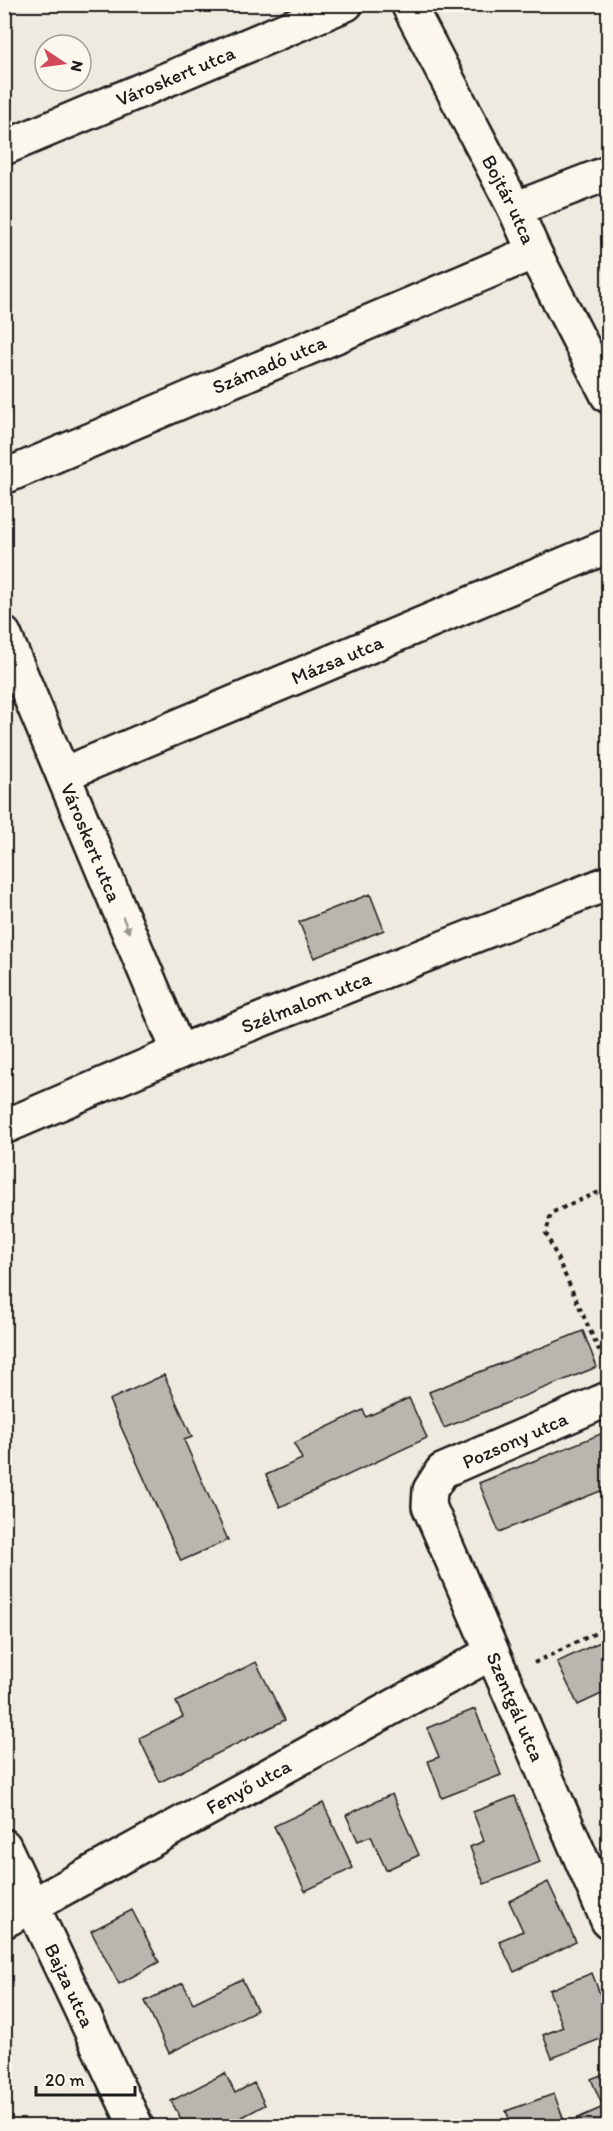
<svg xmlns="http://www.w3.org/2000/svg" width="613" height="2131" font-family="Itim,sans-serif">
	<style>
		.building { fill: #b9b6af; stroke: #1c1c1c; stroke-width: 1.5 }
		.lines { fill: none; stroke-linecap: round; stroke-linejoin: round }
		.minor-casing { stroke: #1c1c1c; stroke-width: 38 }
		.path { stroke: #1c1c1c; stroke-width: 4; stroke-dasharray: 4.5 4.5; stroke-linecap: butt }
		.minor { stroke: #fbf7ec; stroke-width: 33 }
		.oneway { fill: #97948e }
		.labels { text-anchor: middle; dominant-baseline: central; stroke-width: 4.5; stroke-linejoin: round; paint-order: stroke }
		.street-label { font-size: 20px; fill: #1c1c1c; stroke: #fbf7ec }
	</style>
	<rect width="100%" height="100%" fill="#eeeadf"/>
	<filter id="ink" filterUnits="userSpaceOnUse"><feTurbulence type="fractalNoise" baseFrequency=".0167" numOctaves="2"/><feDisplacementMap in="SourceGraphic" scale="12" xChannelSelector="R" yChannelSelector="G"/><feConvolveMatrix kernelMatrix="1 2 1 2 8 2 1 2 1" color-interpolation-filters="sRGB"/></filter>
	<g filter="url(#ink)">
		<!-- building -->
		<path class="building" d="M370,894L384,930L314,958L299,922Z
			M583,1331L597,1367L444,1428L429,1392Z
			M164,1375L192,1437L184,1440L228,1540L181,1561L109,1400Z
			M409,1398L427,1438L280,1507L266,1475L302,1459L294,1443L363,1410L366,1417Z
			M608,1431V1488L499,1532L479,1483Z
			M600,1642L608,1660V1691L578,1705L557,1662Z
			M256,1662L285,1720L160,1782L139,1738L183,1717L176,1702Z
			M475,1709L501,1775L442,1798L428,1761L439,1757L427,1728Z
			M392,1794L419,1855L386,1870L371,1836L358,1841L346,1815Z
			M515,1796L540,1862L484,1884L470,1847L484,1841L473,1812Z
			M323,1803L353,1868L305,1891L274,1826Z
			M548,1882L576,1942L514,1972L499,1941L523,1931L509,1901Z
			M132,1910L159,1962L119,1984L91,1931Z
			M592,1973L608,2016V2036L552,2058L543,2035L563,2027L549,1990Z
			M242,1979L257,2010L169,2053L145,2001L183,1983L193,2003Z
			M608,2072V2126H579L576,2119L603,2107L591,2079Z
			M225,2073L235,2093L254,2083L265,2105L225,2126H185L171,2101Z
			M554,2094L566,2126H512L506,2111Z"/>
		<g class="lines">
			<!-- minor casing -->
			<g class="minor-casing">
				<g id="minor">
					<path id="s1" d="M408,4L515,209L534,252L608,396"/>
					<path id="s2" d="M4,148L346,4"/>
					<path d="M515,209L608,173"/>
					<path id="s3" d="M4,477L534,252"/>
					<path id="s4" d="M4,634L179,1052"/>
					<path id="s5" d="M64,774L608,546"/>
					<path id="s6" d="M4,1127L179,1052L608,883"/>
					<path id="s7" d="M608,1399L442,1471L430,1490L429,1506L608,1921"/>
					<path id="s8" d="M4,1846L136,2126"/>
					<path id="s9" d="M4,1921L491,1653"/>
				</g>
			</g>
			<!-- path -->
			<path class="path" d="M607,1368L546,1233L551,1213L608,1188
				M534,1663L608,1627"/>
			<!-- minor -->
			<use href="#minor" class="minor"/>
		</g>
		<!-- one-way arrows -->
		<defs><path id="oneway-solid" d="M-6-.8H1V-3.2L6.5 0L1 3.2V.8H-6Z" transform="scale(1.5)"/></defs>
		<use class="oneway" href="#oneway-solid" transform="translate(126 925) rotate(68)"/>
	</g>
	<g class="labels">
		<!-- street labels -->
		<g class="street-label">
			<text stroke="none"><textPath href="#s2" startOffset="186">Városkert utca</textPath></text>
			<text stroke="none"><textPath href="#s1" startOffset="220">Bojtár utca</textPath></text>
			<text stroke="none"><textPath href="#s3" startOffset="288">Számadó utca</textPath></text>
			<text stroke="none"><textPath href="#s5" startOffset="296">Mázsa utca</textPath></text>
			<text stroke="none"><textPath href="#s4" startOffset="226">Városkert utca</textPath></text>
			<text stroke="none"><textPath href="#s6" startOffset="327">Szélmalom utca</textPath></text>
			<text transform="translate(515 1440) rotate(-24)">Pozsony utca</text>
			<text stroke="none"><textPath href="#s7" startOffset="438">Szentgál utca</textPath></text>
			<text stroke="none"><textPath href="#s9" startOffset="279">Fenyő utca</textPath></text>
			<text stroke="none"><textPath href="#s8" startOffset="154">Bajza utca</textPath></text>
		</g>
	</g>
	<!-- margin -->
	<rect width="613" height="2131" fill="none" stroke="#fbf7ec" stroke-width="24"/>
	<rect x="12" y="12" width="589" height="2107" fill="none" stroke="#1c1c1c" stroke-width="2" filter="url(#ink)"/>
	<!-- north arrow -->
	<g transform="translate(63 63) rotate(103)"><circle r="28" fill="#fbf7ec" stroke="#a29f99" stroke-width="1.5"/>
	<path d="M0-4.5L10 22L0 15L-10 22Z" fill="#d1495b"/>
	<text y="-9" font-size="16" font-weight="bold" text-anchor="middle" fill="#1c1c1c">N</text>
	</g>
	<!-- scale -->
	<path d="M36 2086v9h99v-9" fill="none" stroke="#1c1c1c" stroke-width="3"/>
	<text x="45" y="2086" font-size="18" fill="#1c1c1c" stroke="#fbf7ec" stroke-width="4.5" paint-order="stroke">20 m</text>
</svg>
